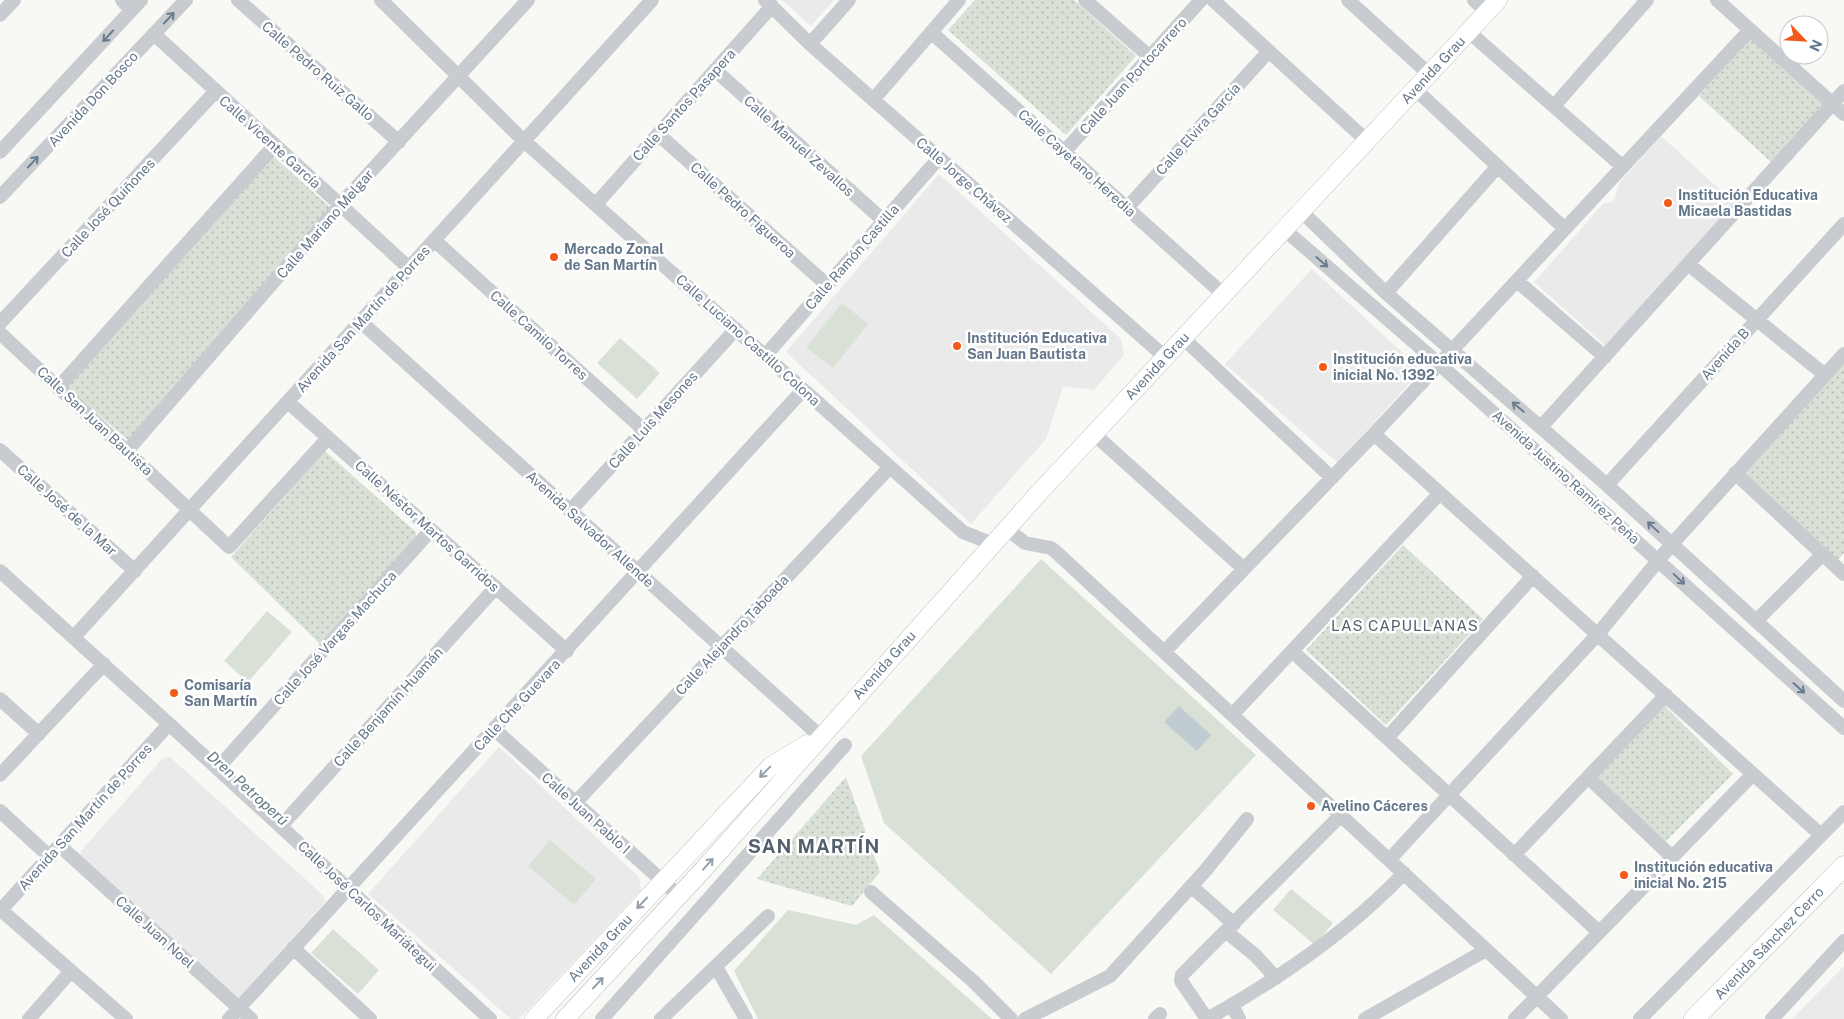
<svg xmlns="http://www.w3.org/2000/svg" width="1844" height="1019" font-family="'Public Sans',sans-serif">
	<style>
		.built { fill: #e9eae9 }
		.green { fill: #d9e1d6 }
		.park { fill: url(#park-dots) }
		.water { fill: #c1ccd2 }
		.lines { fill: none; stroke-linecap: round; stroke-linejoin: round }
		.major-casing { stroke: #bbbfc3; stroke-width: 19 }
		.highway-casing { stroke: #babec1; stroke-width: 21 }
		.minor { stroke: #c8ccd0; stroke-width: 14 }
		.major { stroke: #fff; stroke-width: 18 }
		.highway { stroke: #fff; stroke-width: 20 }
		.oneway { stroke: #697b8e }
		.oneway2 { stroke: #92a0ad }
		.poi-dot { fill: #f4591a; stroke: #fff; stroke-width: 2 }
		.labels { text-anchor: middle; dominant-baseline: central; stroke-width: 5; stroke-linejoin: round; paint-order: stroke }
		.street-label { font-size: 14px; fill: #64778a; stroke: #fff }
		.poi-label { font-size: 14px; font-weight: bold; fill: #64778a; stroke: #fff; text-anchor: start }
		.neighbourhood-label { font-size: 15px; letter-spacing: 1px; fill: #53616e; stroke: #fff }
		.water-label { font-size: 15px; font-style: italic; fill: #607985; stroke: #fff }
		.district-label { font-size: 19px; font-weight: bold; letter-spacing: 1px; fill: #53616e; stroke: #fff }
	</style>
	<defs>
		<pattern id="park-dots" width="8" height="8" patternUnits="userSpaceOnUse" patternTransform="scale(1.25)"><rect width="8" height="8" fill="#d9e1d6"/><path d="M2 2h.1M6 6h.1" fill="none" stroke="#b4bbb3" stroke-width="1.8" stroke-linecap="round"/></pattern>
	</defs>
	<rect width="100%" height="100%" fill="#f8f9f5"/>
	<!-- built -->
	<path class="built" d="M782,0H834L811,26Z
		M1661,136L1736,204L1608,348L1534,282L1603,204L1613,202L1620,182Z
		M939,174L1121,339L1124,355L1094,390L1063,386L1046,439L971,524L786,352Z
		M1312,269L1421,370L1338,463L1225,364Z
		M499,747L639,877L641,890L519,1019H511L368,894Z
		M170,757L324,896L325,902L239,998L235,999L80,857L81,851L163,758Z
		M1844,966V1019H1792L1796,1015Z"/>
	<!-- green -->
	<path class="green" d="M842,303L868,324L833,368L806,347Z
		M620,338L660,373L637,399L597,363Z
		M1041,559L1256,755L1051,974L884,823L861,756Z
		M267,611L292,632L248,682L224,661Z
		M550,840L596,879L574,905L528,866Z
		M1291,889L1333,923L1315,945L1273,910Z
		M788,910L856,925L874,915L992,1019H758L734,971Z
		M333,929L379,970L358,994L311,953Z"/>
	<!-- park -->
	<path class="park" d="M975,0H1074L1136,56L1066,135L948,30Z
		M1752,37L1824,104L1771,162L1699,96Z
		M271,154L331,208L128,440L65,386Z
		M1844,364V553L1837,561L1743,474Z
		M325,451L416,532V539L321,645L231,557Z
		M1403,545L1483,619L1386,725L1306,650Z
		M1663,704L1733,774L1664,843L1592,778Z
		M846,777L880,872L852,906L757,879Z"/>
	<!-- water -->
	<path class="water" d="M1179,706L1211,735L1197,751L1164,722Z"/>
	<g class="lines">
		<!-- major casing -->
		<g class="major-casing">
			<path id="major" d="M534,1019L771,766L807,744
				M565,1019L701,872L1037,495L1498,0"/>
		</g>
		<!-- highway casing -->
		<g class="highway-casing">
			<path id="highway" d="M1694,1019L1844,866"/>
		</g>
		<!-- minor -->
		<path class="minor" d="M122,0L131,10
			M238,0L399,142
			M381,0L524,141L963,532L993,544
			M765,0L810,44L1165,357
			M1085,0L1150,57
			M1213,0L1367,141
			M1348,0L1429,74
			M1474,0L1487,12
			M1717,0L1844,114
			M0,15L14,0
			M931,32L1224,295
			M1469,32L1623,167
			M154,34L409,268
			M810,44L849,0
			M715,70L884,221
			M1415,89L1565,229
			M873,100L959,0
			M1554,106L1647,0
			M658,134L827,285
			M0,152L141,0
			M1064,152L1201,0
			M0,197L186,0
			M596,204L772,6
			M1127,208L1269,51
			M1302,212L1386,293L1607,485L1844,701
			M1285,230L1438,363L1844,728
			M434,240L644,430
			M1688,264L1825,375
			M1517,281L1605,357
			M1386,293L1498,166
			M360,321L820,736
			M0,323L215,92
			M0,333L229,547L328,438
			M1183,338L1332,478
			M765,356L939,158
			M58,388L274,146
			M288,402L567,651
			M1541,427L1844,91
			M1094,434L1244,569
			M1374,434L1821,835
			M0,450L135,571
			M127,451L340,205L528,0
			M1735,473L1844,574
			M1607,485L1844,224
			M570,511L736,329
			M1007,529L1025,543L1051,548L1056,552L1561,1019
			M0,571L169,724L490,1019
			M1756,621L1823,554
			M74,637L652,0
			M1165,651L1374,434L1750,30
			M1292,651L1599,932
			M0,699L39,734
			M1233,714L1440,493
			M494,729L679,896
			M1387,738L1533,576
			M218,768L431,530
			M0,775L104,664
			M1588,777L1672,857
			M575,803L890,467
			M0,811L50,857
			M281,826L496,587
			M60,846L251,1019
			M1514,855L1666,695
			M1389,860L1598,634L1671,545L1844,354
			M1191,886L1234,924
			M871,892L974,982L1011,1019
			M1,910L126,1019
			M0,911L169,724
			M1227,932L1256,956L1276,978
			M293,948L370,1019
			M716,967L746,1019
			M1232,1005L1239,1019
			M29,1019L71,971
			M229,1019L803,390
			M602,1019L845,745
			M661,1019L768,916
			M1025,1019L1110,976L1205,871L1247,819
			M1155,1019L1160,1014
			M1207,1019L1181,981L1182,975L1341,815
			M1207,1019C1279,979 1347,933 1404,873
			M1365,1019L1486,950
			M1515,1019L1753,774
			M1640,1019L1844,812
			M1772,1019L1844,941"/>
		<!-- major -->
		<use href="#major" class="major"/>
		<!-- highway -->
		<use href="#highway" class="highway"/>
	</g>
	<!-- one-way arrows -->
	<defs><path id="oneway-shaft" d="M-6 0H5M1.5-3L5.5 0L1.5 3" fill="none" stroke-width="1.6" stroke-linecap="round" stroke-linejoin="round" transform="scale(1.25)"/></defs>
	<g class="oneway">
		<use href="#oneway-shaft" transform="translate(169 18) rotate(-47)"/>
		<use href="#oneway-shaft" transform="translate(108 36) rotate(133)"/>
		<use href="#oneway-shaft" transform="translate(33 162) rotate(-47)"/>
		<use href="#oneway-shaft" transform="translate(1322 262) rotate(41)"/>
		<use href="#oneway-shaft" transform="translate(1518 407) rotate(-140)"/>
		<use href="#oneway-shaft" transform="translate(1653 527) rotate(-137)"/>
		<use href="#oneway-shaft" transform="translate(1679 579) rotate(43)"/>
		<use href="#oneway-shaft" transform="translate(1799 688) rotate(42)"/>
	</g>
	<g class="oneway2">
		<use href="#oneway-shaft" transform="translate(765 772) rotate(134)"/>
		<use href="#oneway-shaft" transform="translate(708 864) rotate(-48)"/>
		<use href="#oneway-shaft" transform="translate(642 903) rotate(133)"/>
		<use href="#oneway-shaft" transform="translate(598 983) rotate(-47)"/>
	</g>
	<!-- markers -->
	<g class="poi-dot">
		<circle cx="1668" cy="203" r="5"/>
		<circle cx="554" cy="257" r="5"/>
		<circle cx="957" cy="346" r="5"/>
		<circle cx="1323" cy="367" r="5"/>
		<circle cx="174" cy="693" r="5"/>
		<circle cx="1311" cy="806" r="5"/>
		<circle cx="1624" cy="875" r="5"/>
	</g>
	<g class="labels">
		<!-- street labels -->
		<g class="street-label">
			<text transform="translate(1433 70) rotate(-47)">Avenida Grau</text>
			<text transform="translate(318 71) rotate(41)">Calle Pedro Ruiz Gallo</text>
			<text transform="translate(1133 76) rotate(-48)">Calle Juan Portocarrero</text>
			<text transform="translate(93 99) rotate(-47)">Avenida Don Bosco</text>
			<text transform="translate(684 105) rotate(-48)">Calle Santos Pasapera</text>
			<text transform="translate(1198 129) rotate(-48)">Calle Elvira García</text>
			<text transform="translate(270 142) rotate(42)">Calle Vicente García</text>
			<text transform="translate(799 146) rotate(42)">Calle Manuel Zevallos</text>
			<text transform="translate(1077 163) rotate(42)">Calle Cayetano Heredia</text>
			<text transform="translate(964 180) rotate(41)">Calle Jorge Chávez</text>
			<text transform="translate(108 208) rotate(-47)">Calle José Quiñones</text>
			<text transform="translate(743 210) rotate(42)">Calle Pedro Figueroa</text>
			<text transform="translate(325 224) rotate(-49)">Calle Mariano Melgar</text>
			<text transform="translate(852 257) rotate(-49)">Calle Ramón Castilla</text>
			<text transform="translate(363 319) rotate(-48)">Avenida San Martín de Porres</text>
			<text transform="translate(539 335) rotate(42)">Calle Camilo Torres</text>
			<text transform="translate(748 340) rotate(42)">Calle Luciano Castillo Colona</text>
			<text transform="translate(1725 354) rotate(-48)">Avenida B</text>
			<text transform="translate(1157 366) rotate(-47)">Avenida Grau</text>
			<text transform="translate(653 420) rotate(-48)">Calle Luis Mesones</text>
			<text transform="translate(95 421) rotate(43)">Calle San Juan Bautista</text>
			<text transform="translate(1566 477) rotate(42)">Avenida Justino Ramírez Peña</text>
			<text transform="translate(67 510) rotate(42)">Calle José de la Mar</text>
			<text transform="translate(427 526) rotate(42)">Calle Néstor Martos Garridos</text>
			<text transform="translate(590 529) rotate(42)">Avenida Salvador Allende</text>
			<text transform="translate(732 635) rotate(-47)">Calle Alejandro Taboada</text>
			<text transform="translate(335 638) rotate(-48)">Calle José Vargas Machuca</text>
			<text transform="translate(884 665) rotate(-48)">Avenida Grau</text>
			<text transform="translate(517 705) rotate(-47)">Calle Che Guevara</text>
			<text transform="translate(388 707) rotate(-48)">Calle Benjamín Huamán</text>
			<text transform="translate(586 813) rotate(42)">Calle Juan Pablo I</text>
			<text transform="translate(85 817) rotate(-48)">Avenida San Martín de Porres</text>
			<text transform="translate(367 906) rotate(43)">Calle José Carlos Mariátegui</text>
			<text transform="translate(155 932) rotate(42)">Calle Juan Noel</text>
			<text transform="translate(1769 943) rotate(-46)">Avenida Sánchez Cerro</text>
			<text transform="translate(600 948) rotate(-47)">Avenida Grau</text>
		</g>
		<!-- poi labels -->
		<g class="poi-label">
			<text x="1678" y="195">Institución Educativa<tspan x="1678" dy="16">Micaela Bastidas</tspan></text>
			<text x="564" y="249">Mercado Zonal<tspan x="564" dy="16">de San Martín</tspan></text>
			<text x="967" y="338">Institución Educativa<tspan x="967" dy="16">San Juan Bautista</tspan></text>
			<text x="1333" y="359">Institución educativa<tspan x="1333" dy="16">inicial No. 1392</tspan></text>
			<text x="184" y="685">Comisaría<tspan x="184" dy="16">San Martín</tspan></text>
			<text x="1321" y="806">Avelino Cáceres</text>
			<text x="1634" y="867">Institución educativa<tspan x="1634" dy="16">inicial No. 215</tspan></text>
		</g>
		<!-- neighbourhood labels -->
		<g class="neighbourhood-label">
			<text x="1405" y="625">LAS CAPULLANAS</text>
		</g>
		<!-- water labels -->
		<g class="water-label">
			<text transform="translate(248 788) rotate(42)">Dren Petroperú</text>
		</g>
		<!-- district labels -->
		<g class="district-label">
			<text x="814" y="846">SAN MARTÍN</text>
		</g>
	</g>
	<!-- north arrow -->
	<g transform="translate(1804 40) rotate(115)"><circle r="24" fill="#ffffff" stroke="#c1c9d0"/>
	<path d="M0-4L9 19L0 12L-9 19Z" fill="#f4591a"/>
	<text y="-8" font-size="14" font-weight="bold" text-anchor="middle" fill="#64778a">N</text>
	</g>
</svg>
